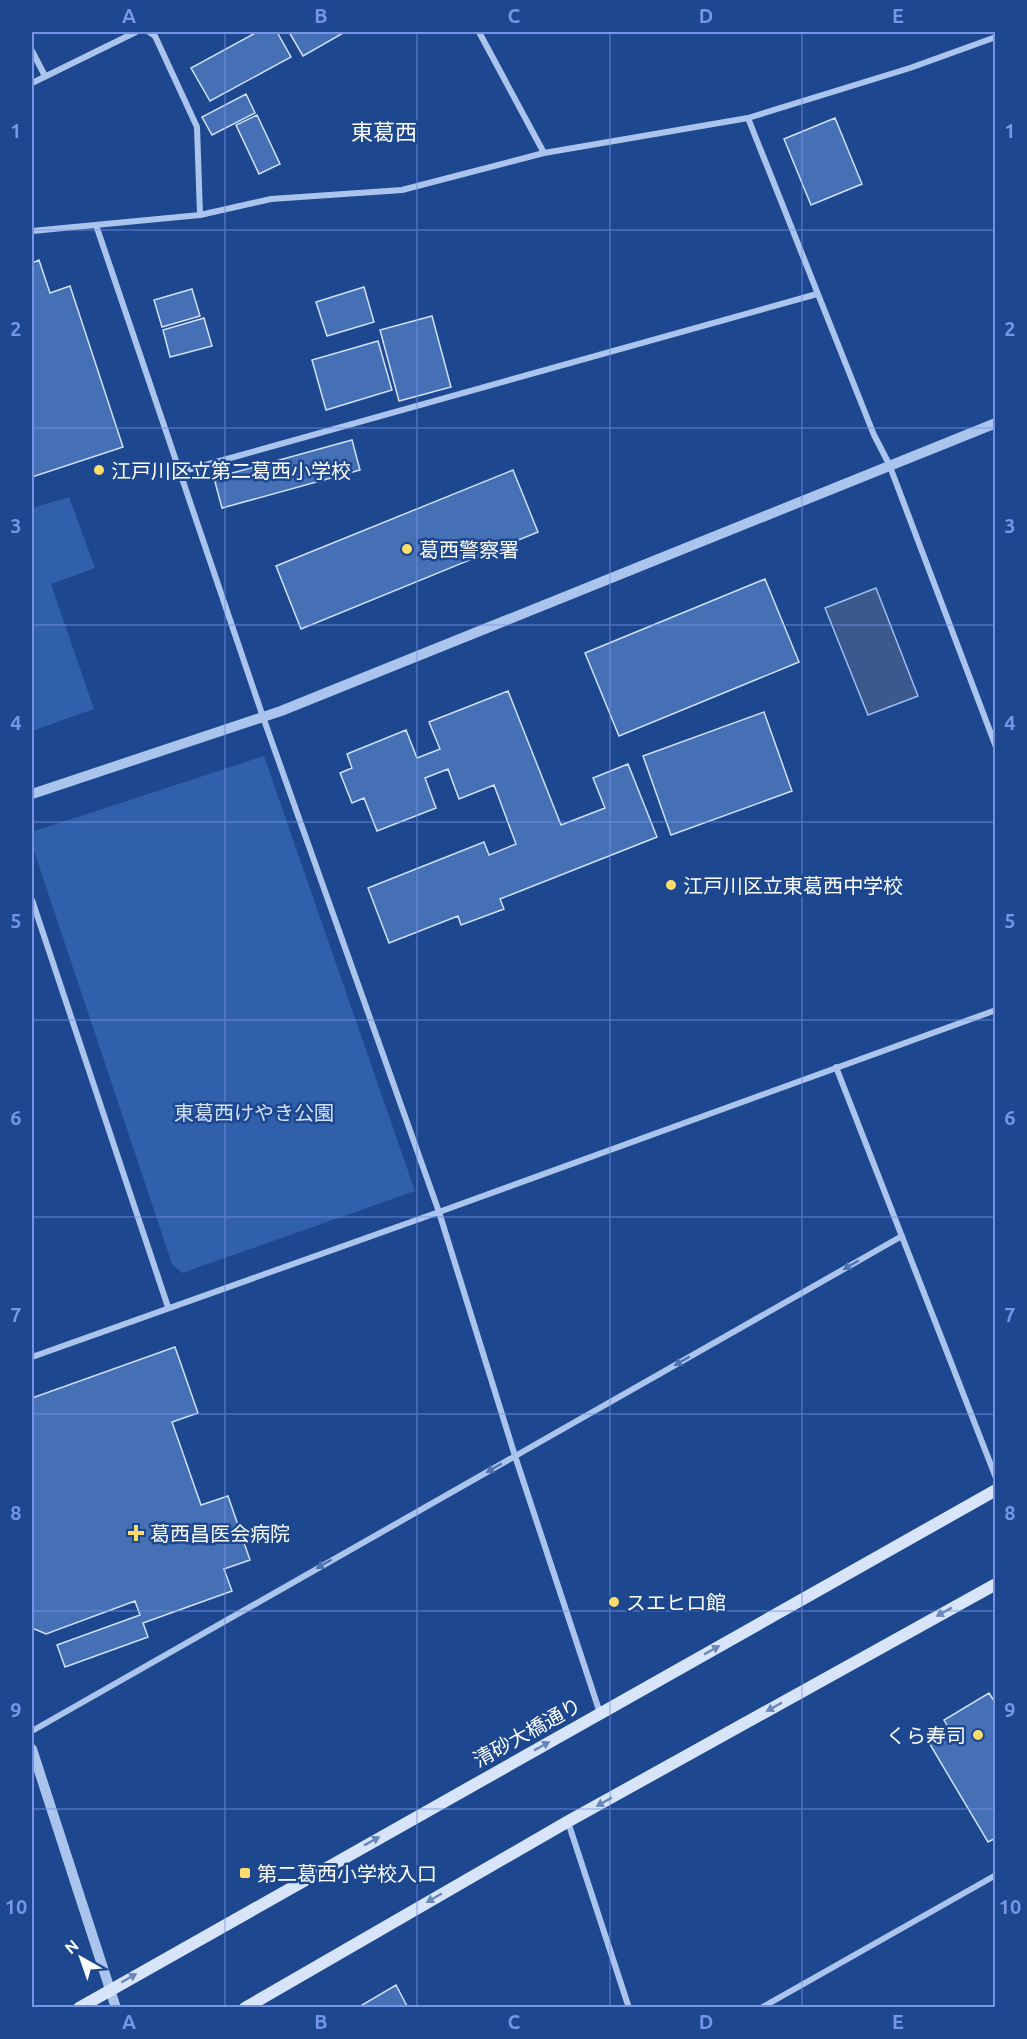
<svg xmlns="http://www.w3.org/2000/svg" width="1027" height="2039" font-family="Ubuntu,'Noto Sans JP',sans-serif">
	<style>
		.green { fill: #305fac }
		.water { fill: #3b598d; stroke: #9fbeef; stroke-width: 1.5 }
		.building { fill: #4570b6; stroke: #d1e0f9; stroke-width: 1.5 }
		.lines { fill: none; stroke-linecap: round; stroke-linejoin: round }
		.minor { stroke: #abc4ed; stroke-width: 6 }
		.tertiary { stroke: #abc4ed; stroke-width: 10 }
		.secondary { stroke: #d8e4fa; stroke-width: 12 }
		.oneway { fill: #4f73af }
		.oneway2 { fill: #6886b9 }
		.grid { fill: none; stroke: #7795e8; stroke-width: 1.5; stroke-opacity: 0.55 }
		.poi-dot { fill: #fcdc6a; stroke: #1d478e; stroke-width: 2 }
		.labels { text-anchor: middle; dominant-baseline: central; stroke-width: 5; stroke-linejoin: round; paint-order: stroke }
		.poi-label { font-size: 20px; fill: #fff; stroke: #1d478e; text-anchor: start }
		.park-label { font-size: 20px; fill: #d1e0f9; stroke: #1d478e }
		.street-label { font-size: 20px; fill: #fff; stroke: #1d478e }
		.quarter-label { font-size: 22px; fill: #fff; stroke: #1d478e }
		.neatline { fill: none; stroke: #7795e8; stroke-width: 2 }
		.grid-label { font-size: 20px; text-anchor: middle; font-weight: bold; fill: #7795e8 }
	</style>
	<rect width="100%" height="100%" fill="#1d478e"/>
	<!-- green -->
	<path class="green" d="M69,497L95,568L51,584L94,709L32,731V508Z
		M264,756L415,1191L182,1273L172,1264L32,845V832Z"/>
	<!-- water -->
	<path class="water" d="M876,588L918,696L868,715L825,608Z"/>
	<!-- building -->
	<path class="building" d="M257,32H277L291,57L210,101L191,68Z
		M289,32H345L303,56Z
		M246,94L255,113L212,135L202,117Z
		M257,115L280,164L259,174L236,125Z
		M835,118L862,184L811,205L784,139Z
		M39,260L50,293L70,286L123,447L32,477V263Z
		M364,287L374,322L327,336L316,302Z
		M192,289L200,316L162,327L154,300Z
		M432,316L451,387L399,401L380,330Z
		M204,318L212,346L170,357L163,330Z
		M378,341L392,390L326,410L312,360Z
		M352,440L360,470L222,508L214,478Z
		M513,470L538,532L301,629L276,566Z
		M765,579L799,662L619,736L585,653Z
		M508,691L561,825L605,808L593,778L628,764L657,837L500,899L504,909L461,925L458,916L389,943L368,888L484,842L489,855L516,844L494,785L459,799L448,769L425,778L436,808L377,831L364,798L352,803L340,773L352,768L347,754L406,730L417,758L440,749L429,722Z
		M764,712L792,791L671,835L643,756Z
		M175,1347L198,1413L172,1422L201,1505L228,1496L250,1560L224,1569L232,1591L143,1623L148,1637L65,1667L57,1645L140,1615L135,1601L46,1634L32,1628V1398Z
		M989,1693L996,1704V1838L988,1842L928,1741L949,1729L944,1720Z
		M396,1985L408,2008H357Z"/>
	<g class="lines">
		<!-- minor -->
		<path class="minor" d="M149,32L155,36L197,127L200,215
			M479,32L544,153
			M32,51L45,76
			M32,83L136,32
			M748,118L874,435L889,464L996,747
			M96,225L263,717L439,1212L515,1456L600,1713
			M32,231L200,215L271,199L402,190L544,153L748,118L910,68L996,37
			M180,472L817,294
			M32,900L168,1307
			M836,1067L996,1478
			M32,1357L439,1212L996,1010
			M32,1731L902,1236
			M568,1822L629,2008
			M761,2008L996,1875"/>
		<!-- tertiary -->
		<path class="tertiary" d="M32,794L281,711L996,423
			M32,1749L116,2008"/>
		<!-- secondary -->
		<path class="secondary" d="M79,2008L996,1490
			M245,2008L567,1822L996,1584"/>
	</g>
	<!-- one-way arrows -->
	<defs><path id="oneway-solid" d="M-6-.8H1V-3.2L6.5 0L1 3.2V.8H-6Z" transform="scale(1.5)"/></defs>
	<g class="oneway">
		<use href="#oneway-solid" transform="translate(851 1265) rotate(150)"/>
		<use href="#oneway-solid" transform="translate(682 1361) rotate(150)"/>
		<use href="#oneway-solid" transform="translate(494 1468) rotate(150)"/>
		<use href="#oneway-solid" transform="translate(324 1564) rotate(150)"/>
	</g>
	<g class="oneway2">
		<use href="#oneway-solid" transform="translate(944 1612) rotate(151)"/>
		<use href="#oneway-solid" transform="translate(712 1650) rotate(-29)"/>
		<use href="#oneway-solid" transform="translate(774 1707) rotate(151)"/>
		<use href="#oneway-solid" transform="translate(542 1746) rotate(-29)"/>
		<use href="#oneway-solid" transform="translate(604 1802) rotate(151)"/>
		<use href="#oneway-solid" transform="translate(372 1841) rotate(-29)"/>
		<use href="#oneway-solid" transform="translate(434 1898) rotate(150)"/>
		<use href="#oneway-solid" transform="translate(129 1978) rotate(-30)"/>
	</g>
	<!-- grid -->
	<path class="grid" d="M225,32V2008M417,32V2008M610,32V2008M802,32V2008M32,230H996M32,428H996M32,625H996M32,822H996M32,1020H996M32,1217H996M32,1414H996M32,1611H996M32,1809H996"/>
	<!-- markers -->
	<g class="poi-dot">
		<circle cx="99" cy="470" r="6"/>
		<circle cx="407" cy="549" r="6"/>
		<circle cx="671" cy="885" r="6"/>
		<path d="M133 1524h6v6h6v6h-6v6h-6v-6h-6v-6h6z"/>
		<circle cx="614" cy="1602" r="6"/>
		<circle cx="978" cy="1735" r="6"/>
		<rect x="239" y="1867" width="12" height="12" rx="3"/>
	</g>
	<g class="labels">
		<!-- poi labels -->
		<g class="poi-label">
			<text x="111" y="470">江戸川区立第二葛西小学校</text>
			<text x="419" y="549">葛西警察署</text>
			<text x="683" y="885">江戸川区立東葛西中学校</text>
			<text x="150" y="1533">葛西昌医会病院</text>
			<text x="626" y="1602">スエヒロ館</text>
			<text x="966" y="1735" text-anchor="end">くら寿司</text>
			<text x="257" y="1873">第二葛西小学校入口</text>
		</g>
		<!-- park labels -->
		<g class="park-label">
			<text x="254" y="1112">東葛西けやき公園</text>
		</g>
		<!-- street labels -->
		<g class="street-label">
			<text transform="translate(527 1732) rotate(-29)">清砂大橋通り</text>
		</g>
		<!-- quarter labels -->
		<g class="quarter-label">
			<text x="384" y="131">東葛西</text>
		</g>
	</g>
	<!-- border -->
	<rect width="1027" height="2039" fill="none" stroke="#1d478e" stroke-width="66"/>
	<!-- north arrow -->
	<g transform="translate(81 1958) rotate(320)" stroke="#1d478e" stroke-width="4.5" paint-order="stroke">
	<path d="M0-4.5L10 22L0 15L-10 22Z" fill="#ffffff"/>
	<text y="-9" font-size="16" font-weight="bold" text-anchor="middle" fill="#ffffff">N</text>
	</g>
	<rect x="33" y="33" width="961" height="1973" class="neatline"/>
	<g class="grid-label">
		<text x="129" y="23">A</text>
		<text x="321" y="23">B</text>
		<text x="514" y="23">C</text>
		<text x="706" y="23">D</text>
		<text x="898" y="23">E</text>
		<text x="16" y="138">1</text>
		<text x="1010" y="138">1</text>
		<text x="16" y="336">2</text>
		<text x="1010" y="336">2</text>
		<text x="16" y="533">3</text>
		<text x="1010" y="533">3</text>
		<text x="16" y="730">4</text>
		<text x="1010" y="730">4</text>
		<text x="16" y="928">5</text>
		<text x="1010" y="928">5</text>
		<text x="16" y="1125">6</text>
		<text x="1010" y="1125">6</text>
		<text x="16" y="1322">7</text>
		<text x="1010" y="1322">7</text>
		<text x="16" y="1520">8</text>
		<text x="1010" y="1520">8</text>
		<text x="16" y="1717">9</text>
		<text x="1010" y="1717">9</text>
		<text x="16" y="1914">10</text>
		<text x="1010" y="1914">10</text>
		<text x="129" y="2029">A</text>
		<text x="321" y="2029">B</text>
		<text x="514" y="2029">C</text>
		<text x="706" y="2029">D</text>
		<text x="898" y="2029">E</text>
	</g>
</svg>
